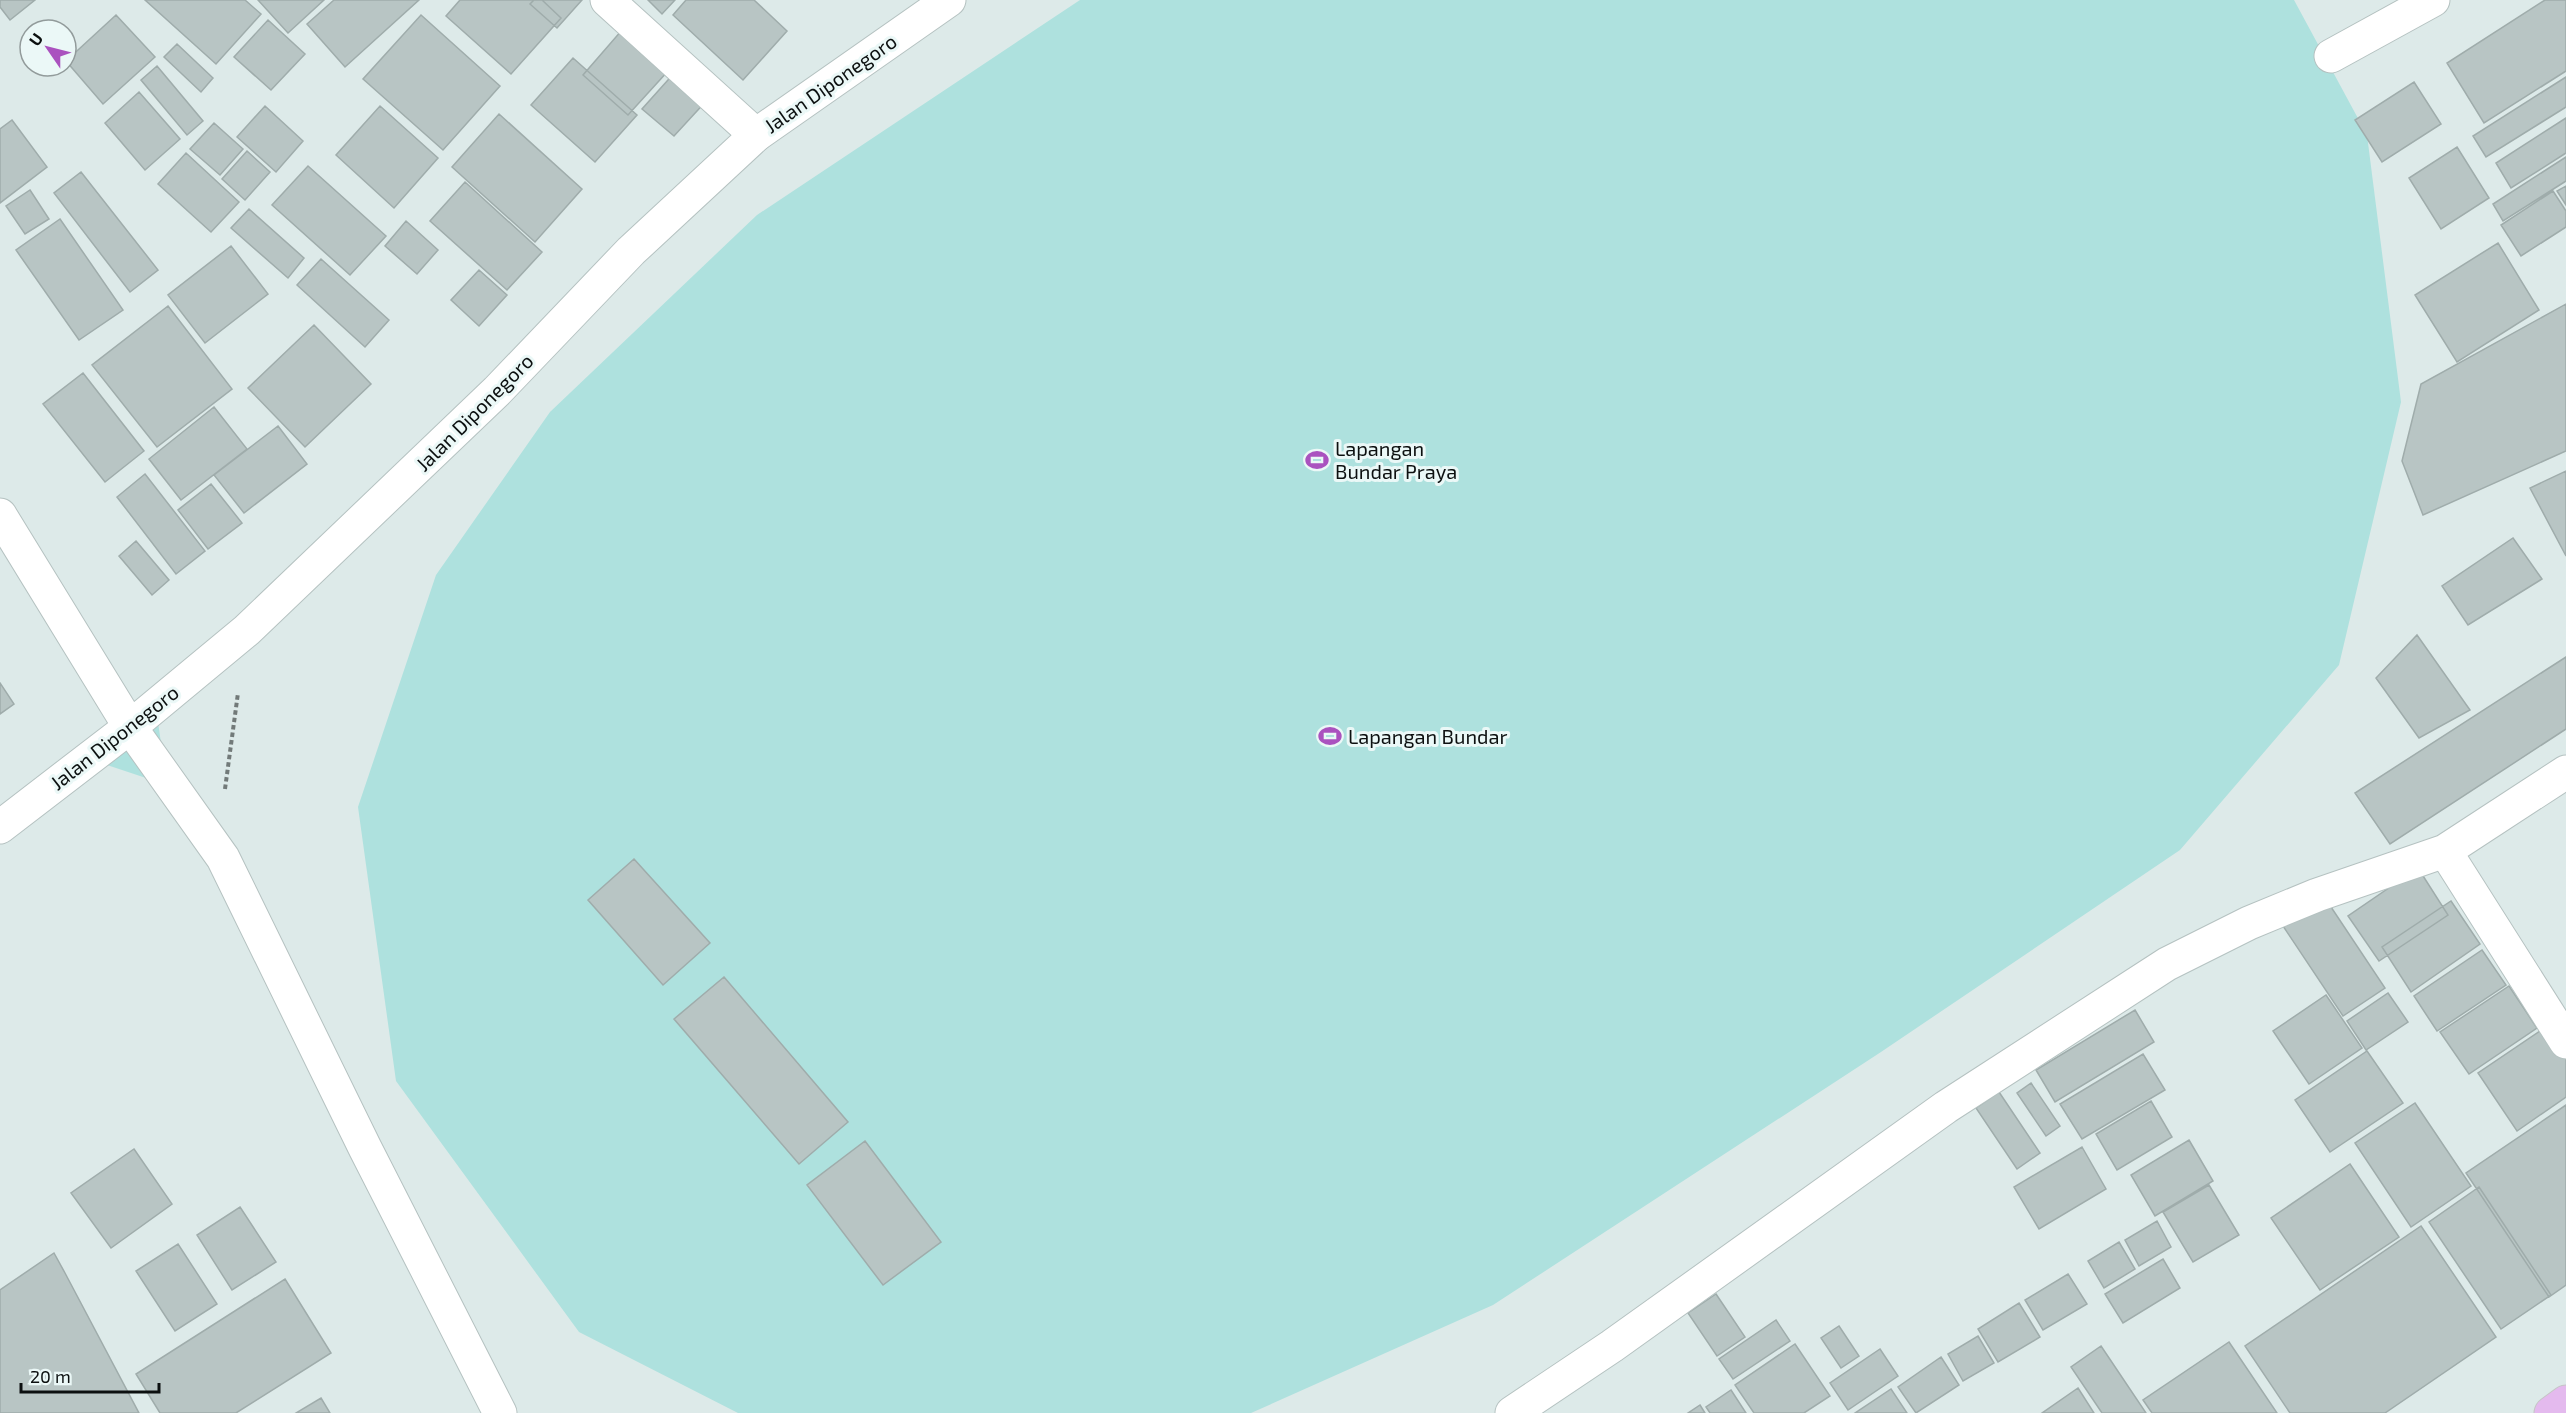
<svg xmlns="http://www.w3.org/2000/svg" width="2566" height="1413" font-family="'Exo 2',sans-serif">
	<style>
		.green { fill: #aee1de }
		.building { fill: #b8c5c4; stroke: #9facab; stroke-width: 1.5 }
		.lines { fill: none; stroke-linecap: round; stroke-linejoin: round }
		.minor-casing { stroke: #b5c2c1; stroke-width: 35 }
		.secondary-casing { stroke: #b5c2c1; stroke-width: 35 }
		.trunk-casing { stroke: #c5c6c6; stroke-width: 35 }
		.path { stroke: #727a79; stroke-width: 4; stroke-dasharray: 4.5 3; stroke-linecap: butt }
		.minor { stroke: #fff; stroke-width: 33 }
		.secondary { stroke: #fff; stroke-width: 33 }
		.trunk { stroke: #e4baee; stroke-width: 33 }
		.labels { text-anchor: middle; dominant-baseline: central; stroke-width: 6; stroke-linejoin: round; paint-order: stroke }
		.street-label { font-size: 20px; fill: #0c1010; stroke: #ebf8f7 }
		.poi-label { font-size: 20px; fill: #0c1010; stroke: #ebf8f7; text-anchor: start }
	</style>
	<rect width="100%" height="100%" fill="#ddeae9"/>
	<!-- green -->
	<path class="green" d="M1080,0H2294L2367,135L2401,402L2339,665L2180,850L1881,1052L1493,1305L1251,1413H738L579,1332L396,1081L358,807L436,575L550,412L757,215Z
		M156,708L167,785L92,760Z"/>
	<!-- building -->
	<path class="building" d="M0,0H35L10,20L0,7Z
		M145,0H245L261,14L216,64Z
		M258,0H324L288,33Z
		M334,0H419L345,67L307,24Z
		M460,0H542L561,18L511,74L446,16Z
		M534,0H582L557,28L530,4Z
		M648,0H675L662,14Z
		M686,0H754L787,31L743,80L673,15Z
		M2545,0H2566V71L2484,123L2447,63Z
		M116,15L155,57L103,104L66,61Z
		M421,15L500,86L443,150L363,79Z
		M268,20L305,54L271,90L234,57Z
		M622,30L668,71L628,115L583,75Z
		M177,44L213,78L201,92L164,57Z
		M573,58L637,115L595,162L531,105Z
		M157,66L203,121L187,135L141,80Z
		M676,71L708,99L674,136L642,109Z
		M2566,77V107L2486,157L2473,136Z
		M2414,82L2441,124L2382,162L2355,120Z
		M139,92L180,139L145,170L105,123Z
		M265,106L303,141L276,172L237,137Z
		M380,106L438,158L394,208L336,155Z
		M499,114L582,189L535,242L452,167Z
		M2566,118V153L2511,188L2496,163Z
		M12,120L47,167L0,203V129Z
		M214,123L243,149L220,175L190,149Z
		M2457,147L2489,198L2441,229L2409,178Z
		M247,151L270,172L245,200L222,179Z
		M186,153L239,202L211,232L158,184Z
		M2566,157V181L2503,221L2493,204Z
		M308,166L386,236L350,275L272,205Z
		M81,172L158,270L130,292L54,193Z
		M465,182L542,252L507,290L430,221Z
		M2566,186V205L2557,191Z
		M30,190L49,219L25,234L6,206Z
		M2553,191L2566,211V227L2521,256L2501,225Z
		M249,209L304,258L288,278L231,228Z
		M60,219L123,310L79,340L16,250Z
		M406,221L438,250L417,274L385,246Z
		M2498,243L2539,310L2457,362L2415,295Z
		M231,246L268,294L205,343L168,295Z
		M321,259L389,320L365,347L297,285Z
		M479,270L507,295L479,326L451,300Z
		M2566,304V451L2423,515L2402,461L2421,384Z
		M168,306L232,389L157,447L92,365Z
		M314,325L371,384L305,447L248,388Z
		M83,373L144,451L105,482L43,404Z
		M214,407L247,449L181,500L149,459Z
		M278,426L307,464L244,513L214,475Z
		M2566,471V556L2530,488Z
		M145,474L205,551L176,574L117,497Z
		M211,484L242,523L208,549L178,510Z
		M2513,538L2542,579L2468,625L2442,586Z
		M136,541L169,580L152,595L119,556Z
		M2417,635L2470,710L2419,738L2376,678Z
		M2566,657V729L2390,844L2355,793Z
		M0,683L14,704L0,714Z
		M634,859L710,943L663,985L588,900Z
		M2418,868L2448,915L2379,961L2348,916Z
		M2325,898L2385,988L2343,1016L2283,926Z
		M2451,901L2480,944L2411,992L2382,947Z
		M2482,950L2506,985L2437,1031L2414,996Z
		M724,977L848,1122L799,1164L674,1019Z
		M2509,986L2537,1028L2469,1074L2440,1032Z
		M2388,993L2408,1022L2366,1050L2347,1021Z
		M2326,995L2362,1048L2309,1084L2273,1031Z
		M2135,1010L2154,1042L2055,1102L2036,1070Z
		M2546,1027L2566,1058V1097L2517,1131L2478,1073Z
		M2367,1051L2403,1103L2330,1152L2295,1100Z
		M2143,1054L2165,1090L2082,1139L2060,1104Z
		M2031,1083L2060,1126L2046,1136L2017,1093Z
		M1999,1092L2040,1153L2017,1169L1976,1108Z
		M2151,1101L2172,1137L2117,1170L2096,1134Z
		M2415,1103L2471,1186L2411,1227L2355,1143Z
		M2566,1105V1285L2549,1297L2466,1173Z
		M2189,1140L2213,1181L2155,1216L2131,1175Z
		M865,1141L941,1242L883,1285L807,1185Z
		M2082,1147L2106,1189L2039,1229L2014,1187Z
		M134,1149L172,1204L111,1248L71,1193Z
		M2350,1164L2399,1237L2320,1290L2271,1218Z
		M2209,1185L2239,1235L2193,1262L2163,1212Z
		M2479,1187L2551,1295L2501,1329L2429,1222Z
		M240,1207L276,1262L232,1290L197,1235Z
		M2157,1221L2171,1247L2139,1266L2125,1240Z
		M2421,1226L2496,1337L2385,1413H2290L2245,1346Z
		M2119,1242L2135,1269L2104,1288L2088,1261Z
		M178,1244L217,1304L175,1331L136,1271Z
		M54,1253L65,1273L139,1413H0V1290Z
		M2163,1259L2180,1288L2123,1323L2105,1294Z
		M2068,1274L2087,1304L2043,1330L2025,1300Z
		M285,1279L331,1353L236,1413H160L136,1374Z
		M1716,1294L1745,1337L1717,1356L1688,1313Z
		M2019,1303L2040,1337L1998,1362L1978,1329Z
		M1776,1320L1790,1341L1733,1379L1719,1359Z
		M1839,1326L1859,1356L1841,1368L1821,1338Z
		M1978,1336L1994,1363L1963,1381L1948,1354Z
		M2229,1342L2277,1413H2152L2143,1400Z
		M1795,1344L1830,1396L1804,1413H1754L1735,1385Z
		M2101,1346L2146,1413H2102L2071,1367Z
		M1880,1349L1898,1376L1848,1410L1830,1383Z
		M1941,1357L1959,1385L1916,1413L1898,1387Z
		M2078,1388L2094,1413H2042Z
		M1891,1389L1907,1413H1855Z
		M1731,1390L1746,1413H1710L1706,1407Z
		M321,1398L330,1413H296Z
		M1700,1405L1705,1413H1688Z"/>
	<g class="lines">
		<!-- minor casing -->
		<g class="minor-casing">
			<path id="minor" d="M607,0L756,135
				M2331,56L2433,0
				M0,515L130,727
				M2445,851L2566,1042
				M1512,1413L1612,1346L1946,1107L2167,964L2249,923L2317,895L2445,851L2566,772"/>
		</g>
		<!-- secondary casing -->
		<g class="secondary-casing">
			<path id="secondary" d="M130,727L223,858L365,1148L500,1413
				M0,827L130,727L247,630L497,391L631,251L756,135L949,0"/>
		</g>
		<!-- trunk casing -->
		<g class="trunk-casing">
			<path id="trunk" d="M2551,1413L2566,1402"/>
		</g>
		<!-- path -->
		<path class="path" d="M225,789L238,693"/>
		<!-- minor -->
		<use href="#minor" class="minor"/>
		<!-- secondary -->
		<use href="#secondary" class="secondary"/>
		<!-- trunk -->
		<use href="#trunk" class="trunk"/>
	</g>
	<!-- icons -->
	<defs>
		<g id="stadium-bare" transform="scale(1.8)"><path d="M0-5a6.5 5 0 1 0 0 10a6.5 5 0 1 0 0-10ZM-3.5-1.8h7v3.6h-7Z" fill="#aa52bf" stroke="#ebf8f7" stroke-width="2.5" paint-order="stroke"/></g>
	</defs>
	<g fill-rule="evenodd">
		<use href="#stadium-bare" x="1317" y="460"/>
		<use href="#stadium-bare" x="1330" y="736"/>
	</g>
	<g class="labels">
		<!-- street labels -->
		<g class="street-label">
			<text transform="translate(830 83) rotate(-35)">Jalan Diponegoro</text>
			<text transform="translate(474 412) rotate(-45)">Jalan Diponegoro</text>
			<text transform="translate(114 737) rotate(-38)">Jalan Diponegoro</text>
		</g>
		<!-- poi labels -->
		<g class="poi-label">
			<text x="1335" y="448">Lapangan<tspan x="1335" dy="23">Bundar Praya</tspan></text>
			<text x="1348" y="736">Lapangan Bundar</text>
		</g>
	</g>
	<!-- north arrow -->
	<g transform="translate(48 48) rotate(305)"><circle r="28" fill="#ebf8f7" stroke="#929b9b" stroke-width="1.5"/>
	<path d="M0-4.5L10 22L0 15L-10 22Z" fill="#aa52bf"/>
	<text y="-9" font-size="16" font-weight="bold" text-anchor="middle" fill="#0c1010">U</text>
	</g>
	<!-- scale -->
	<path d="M21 1383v9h138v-9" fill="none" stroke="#0c1010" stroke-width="3"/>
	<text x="30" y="1383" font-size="18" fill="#0c1010" stroke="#ebf8f7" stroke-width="4.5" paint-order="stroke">20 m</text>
</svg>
